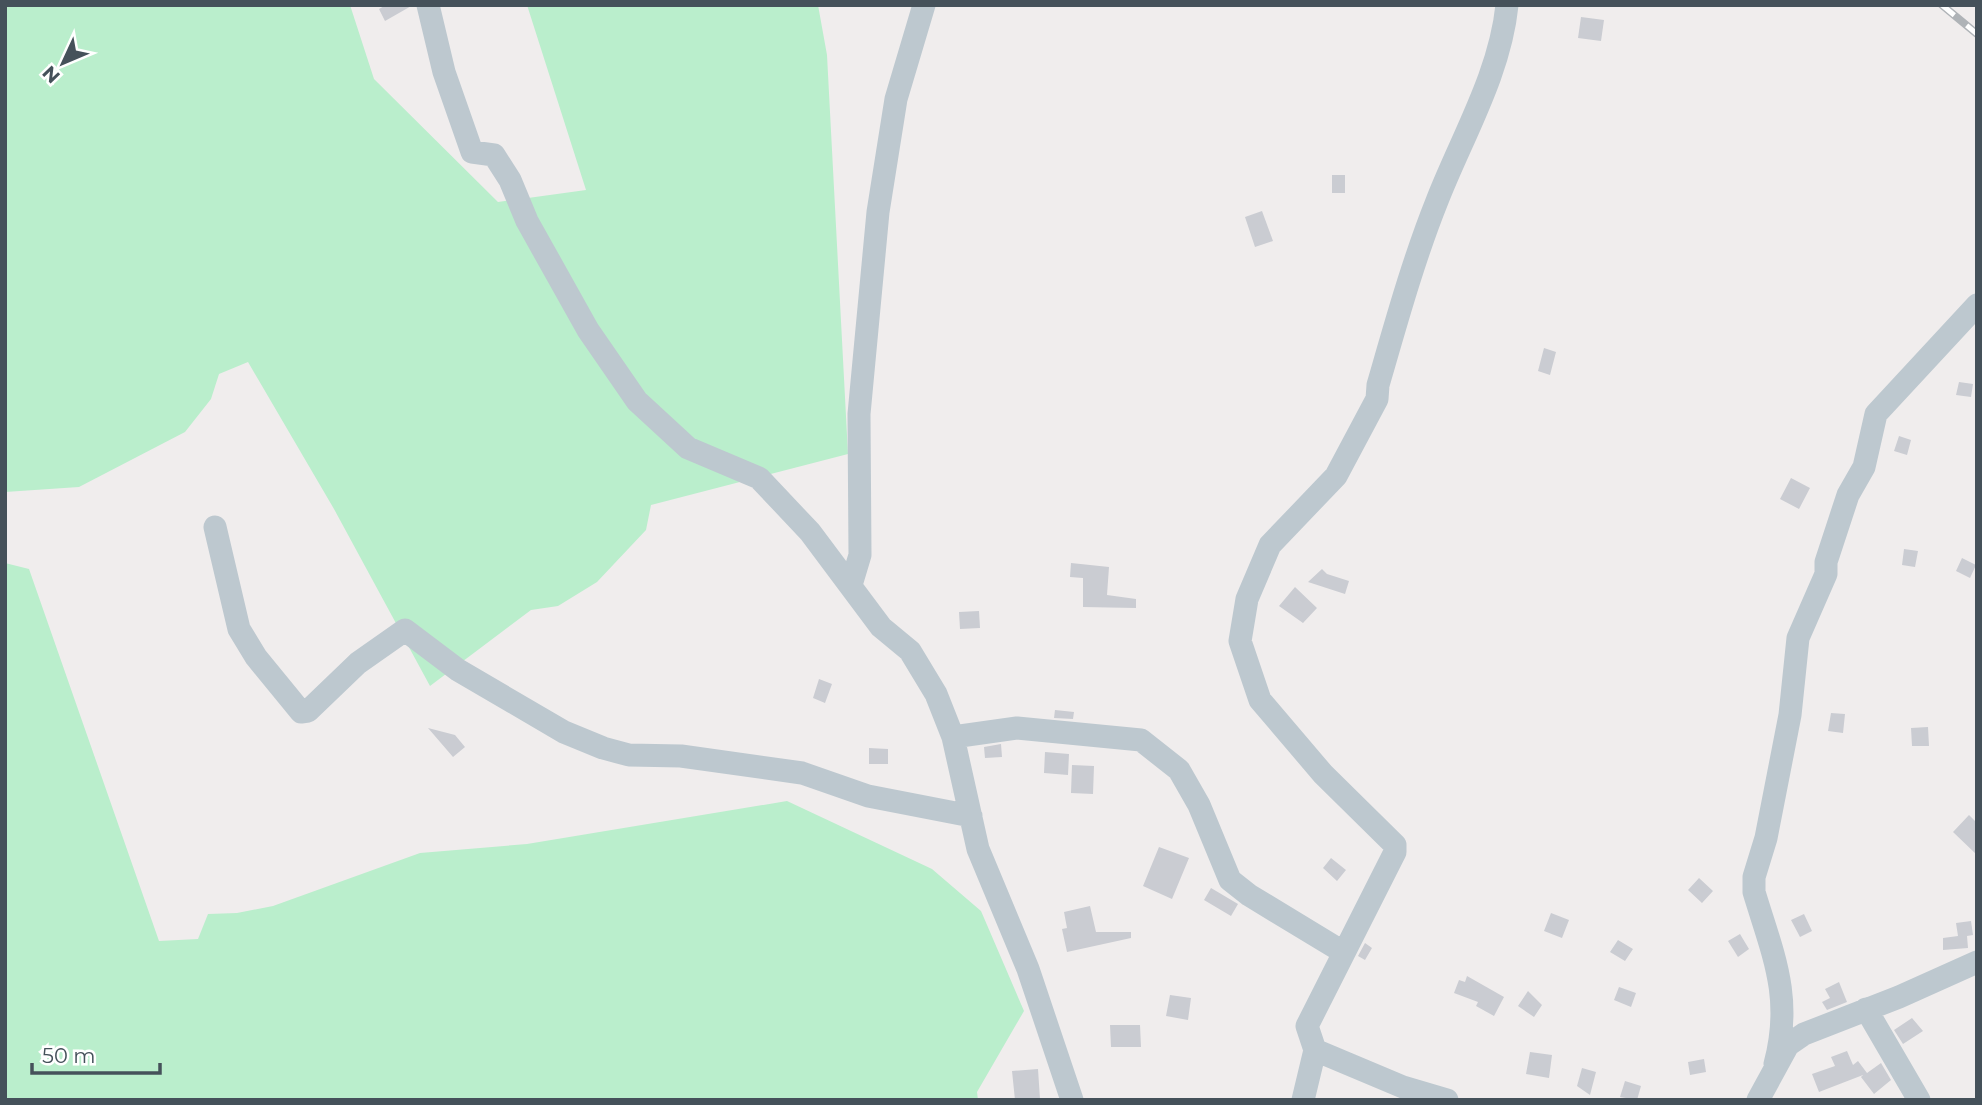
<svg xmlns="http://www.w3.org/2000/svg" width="1982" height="1105" font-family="Montserrat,sans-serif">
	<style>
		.green { fill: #baeecc }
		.building { fill: #caccd2 }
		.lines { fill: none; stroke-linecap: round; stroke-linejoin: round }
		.minor { stroke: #bdc8cf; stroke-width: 23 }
		.rail-casing { stroke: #afb3b7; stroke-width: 8 }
		.rail { stroke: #fff; stroke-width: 5; stroke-dasharray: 16; stroke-linecap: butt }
	</style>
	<rect width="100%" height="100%" fill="#f0eded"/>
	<!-- green -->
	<path class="green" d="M5,5H350L374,79L498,202L586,190L527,5H818L827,55L848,454L651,505L646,530L597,582L558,606L531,610L430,686L334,509L248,362L219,374L211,399L185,432L79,487L5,492Z
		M5,563L29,569L159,941L198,939L208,914L237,913L273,906L420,853L527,844L787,801L932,869L981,911L1024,1011L977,1092L978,1100H5Z"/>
	<!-- building -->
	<path class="building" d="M386,5H413L385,21L379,9Z
		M1581,17L1604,20L1601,41L1578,38Z
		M1332,175H1345V193H1332Z
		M1262,211L1273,241L1255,247L1245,217Z
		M1544,348L1556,352L1550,375L1538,371Z
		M1959,382L1973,384L1971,397L1956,395Z
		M1899,436L1911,440L1907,455L1894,451Z
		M1791,478L1810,488L1799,509L1780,499Z
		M1904,549L1918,551L1915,567L1902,565Z
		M1962,558L1976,565L1970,578L1956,571Z
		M1071,563L1109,567L1107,595L1136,599V608L1083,607V578L1070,577Z
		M1322,569L1327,574L1349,581L1345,594L1308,582Z
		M1295,587L1317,608L1303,623L1279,606Z
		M979,611L980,628L960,629L959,612Z
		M819,679L832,684L825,703L813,698Z
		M1055,710L1074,712L1073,719L1054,718Z
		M1831,713L1845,714L1843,733L1828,731Z
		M1928,727L1929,746H1912L1911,728Z
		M428,728L455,735L465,747L453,757Z
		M1001,744L1002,757L985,758L984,747Z
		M869,748L888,749V764H869Z
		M1045,752L1069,754L1068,775L1044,773Z
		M1072,765L1094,766L1093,794L1071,793Z
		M1969,815L1977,823V855L1953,832Z
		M1159,847L1189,858L1172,899L1143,886Z
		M1331,858L1346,870L1337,881L1323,868Z
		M1699,878L1713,891L1702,903L1688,890Z
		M1211,888L1238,904L1231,916L1204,900Z
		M1090,906L1096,932H1131V938L1067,952L1062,929L1067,928L1064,912Z
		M1551,913L1569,920L1562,938L1544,931Z
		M1804,914L1812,931L1800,937L1791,920Z
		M1971,921L1973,935L1967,936L1968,948L1943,950V938L1958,936L1956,923Z
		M1740,934L1749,949L1738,957L1728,941Z
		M1618,940L1633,949L1625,961L1610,952Z
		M1365,943L1372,948L1365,960L1358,956Z
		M1467,976L1504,997L1494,1016L1476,1006L1478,1002L1454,993L1459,980L1465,982Z
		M1839,982L1847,1002L1827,1010L1822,1002L1830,998L1825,989Z
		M1619,987L1636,993L1631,1007L1614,1000Z
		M1528,991L1542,1005L1534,1017L1518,1006Z
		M1170,995L1191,998L1188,1020L1166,1016Z
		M1912,1018L1923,1031L1903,1044L1894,1030Z
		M1110,1025H1140L1141,1047H1111Z
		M1847,1051L1853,1065L1858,1061L1867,1073L1881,1063L1891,1080L1874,1094L1861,1077L1863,1075L1819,1092L1812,1074L1835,1066L1831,1057Z
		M1530,1052L1552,1055L1549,1078L1526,1074Z
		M1704,1059L1706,1072L1690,1075L1688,1062Z
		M1582,1068L1596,1072L1590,1095L1577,1086Z
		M1038,1069L1040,1099L1015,1100L1012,1071Z
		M1625,1081L1641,1086L1637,1100L1620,1097Z"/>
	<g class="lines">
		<!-- minor -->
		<path class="minor" d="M428,5L444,72L472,152L494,155L510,180L527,221L588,330L637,401L688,448L759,478L810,532L881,627L910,651L936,694L953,737L978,849L1028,969L1072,1100
			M215,527L239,629L256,657L301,712L308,711L358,663L405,630L458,670L564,732L603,748L629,755L681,756L802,773L868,796L971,816
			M851,585L860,555L859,414L878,212L896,99L924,5
			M953,737L1017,728L1141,740L1179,770L1199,805L1230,880L1249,895L1343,952
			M1866,1009L1919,1100
			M1315,1050L1403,1087L1447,1100
			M1775,1064C1793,997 1773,955 1754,892V877L1766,838L1790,715L1798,638L1826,574V562L1848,495L1864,467L1876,414L1977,305
			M1303,1100L1315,1050L1307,1026L1395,852V845L1323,774L1260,700L1240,641L1247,599L1270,545L1336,476L1377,399L1378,385C1396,323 1413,261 1437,201C1462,137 1500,74 1507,5
			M1758,1100L1788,1045L1804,1034L1899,997L1977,962"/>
		<!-- rail casing -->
		<g class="rail-casing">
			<path id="rail" d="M1942,5L1977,34"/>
		</g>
		<!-- rail -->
		<use href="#rail" class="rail"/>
	</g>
	<!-- border -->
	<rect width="1982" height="1105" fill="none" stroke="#45515a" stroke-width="14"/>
	<!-- north arrow -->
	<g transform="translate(63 63) rotate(226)" stroke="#ffffff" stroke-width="5" paint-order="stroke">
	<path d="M0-5L12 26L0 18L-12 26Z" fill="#45515a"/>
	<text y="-10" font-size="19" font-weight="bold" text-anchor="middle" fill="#45515a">N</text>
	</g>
	<!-- scale -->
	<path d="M32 1063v10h128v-10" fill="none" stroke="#45515a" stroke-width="3.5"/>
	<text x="42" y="1063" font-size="21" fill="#45515a" stroke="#ffffff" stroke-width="5" paint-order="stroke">50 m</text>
</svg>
